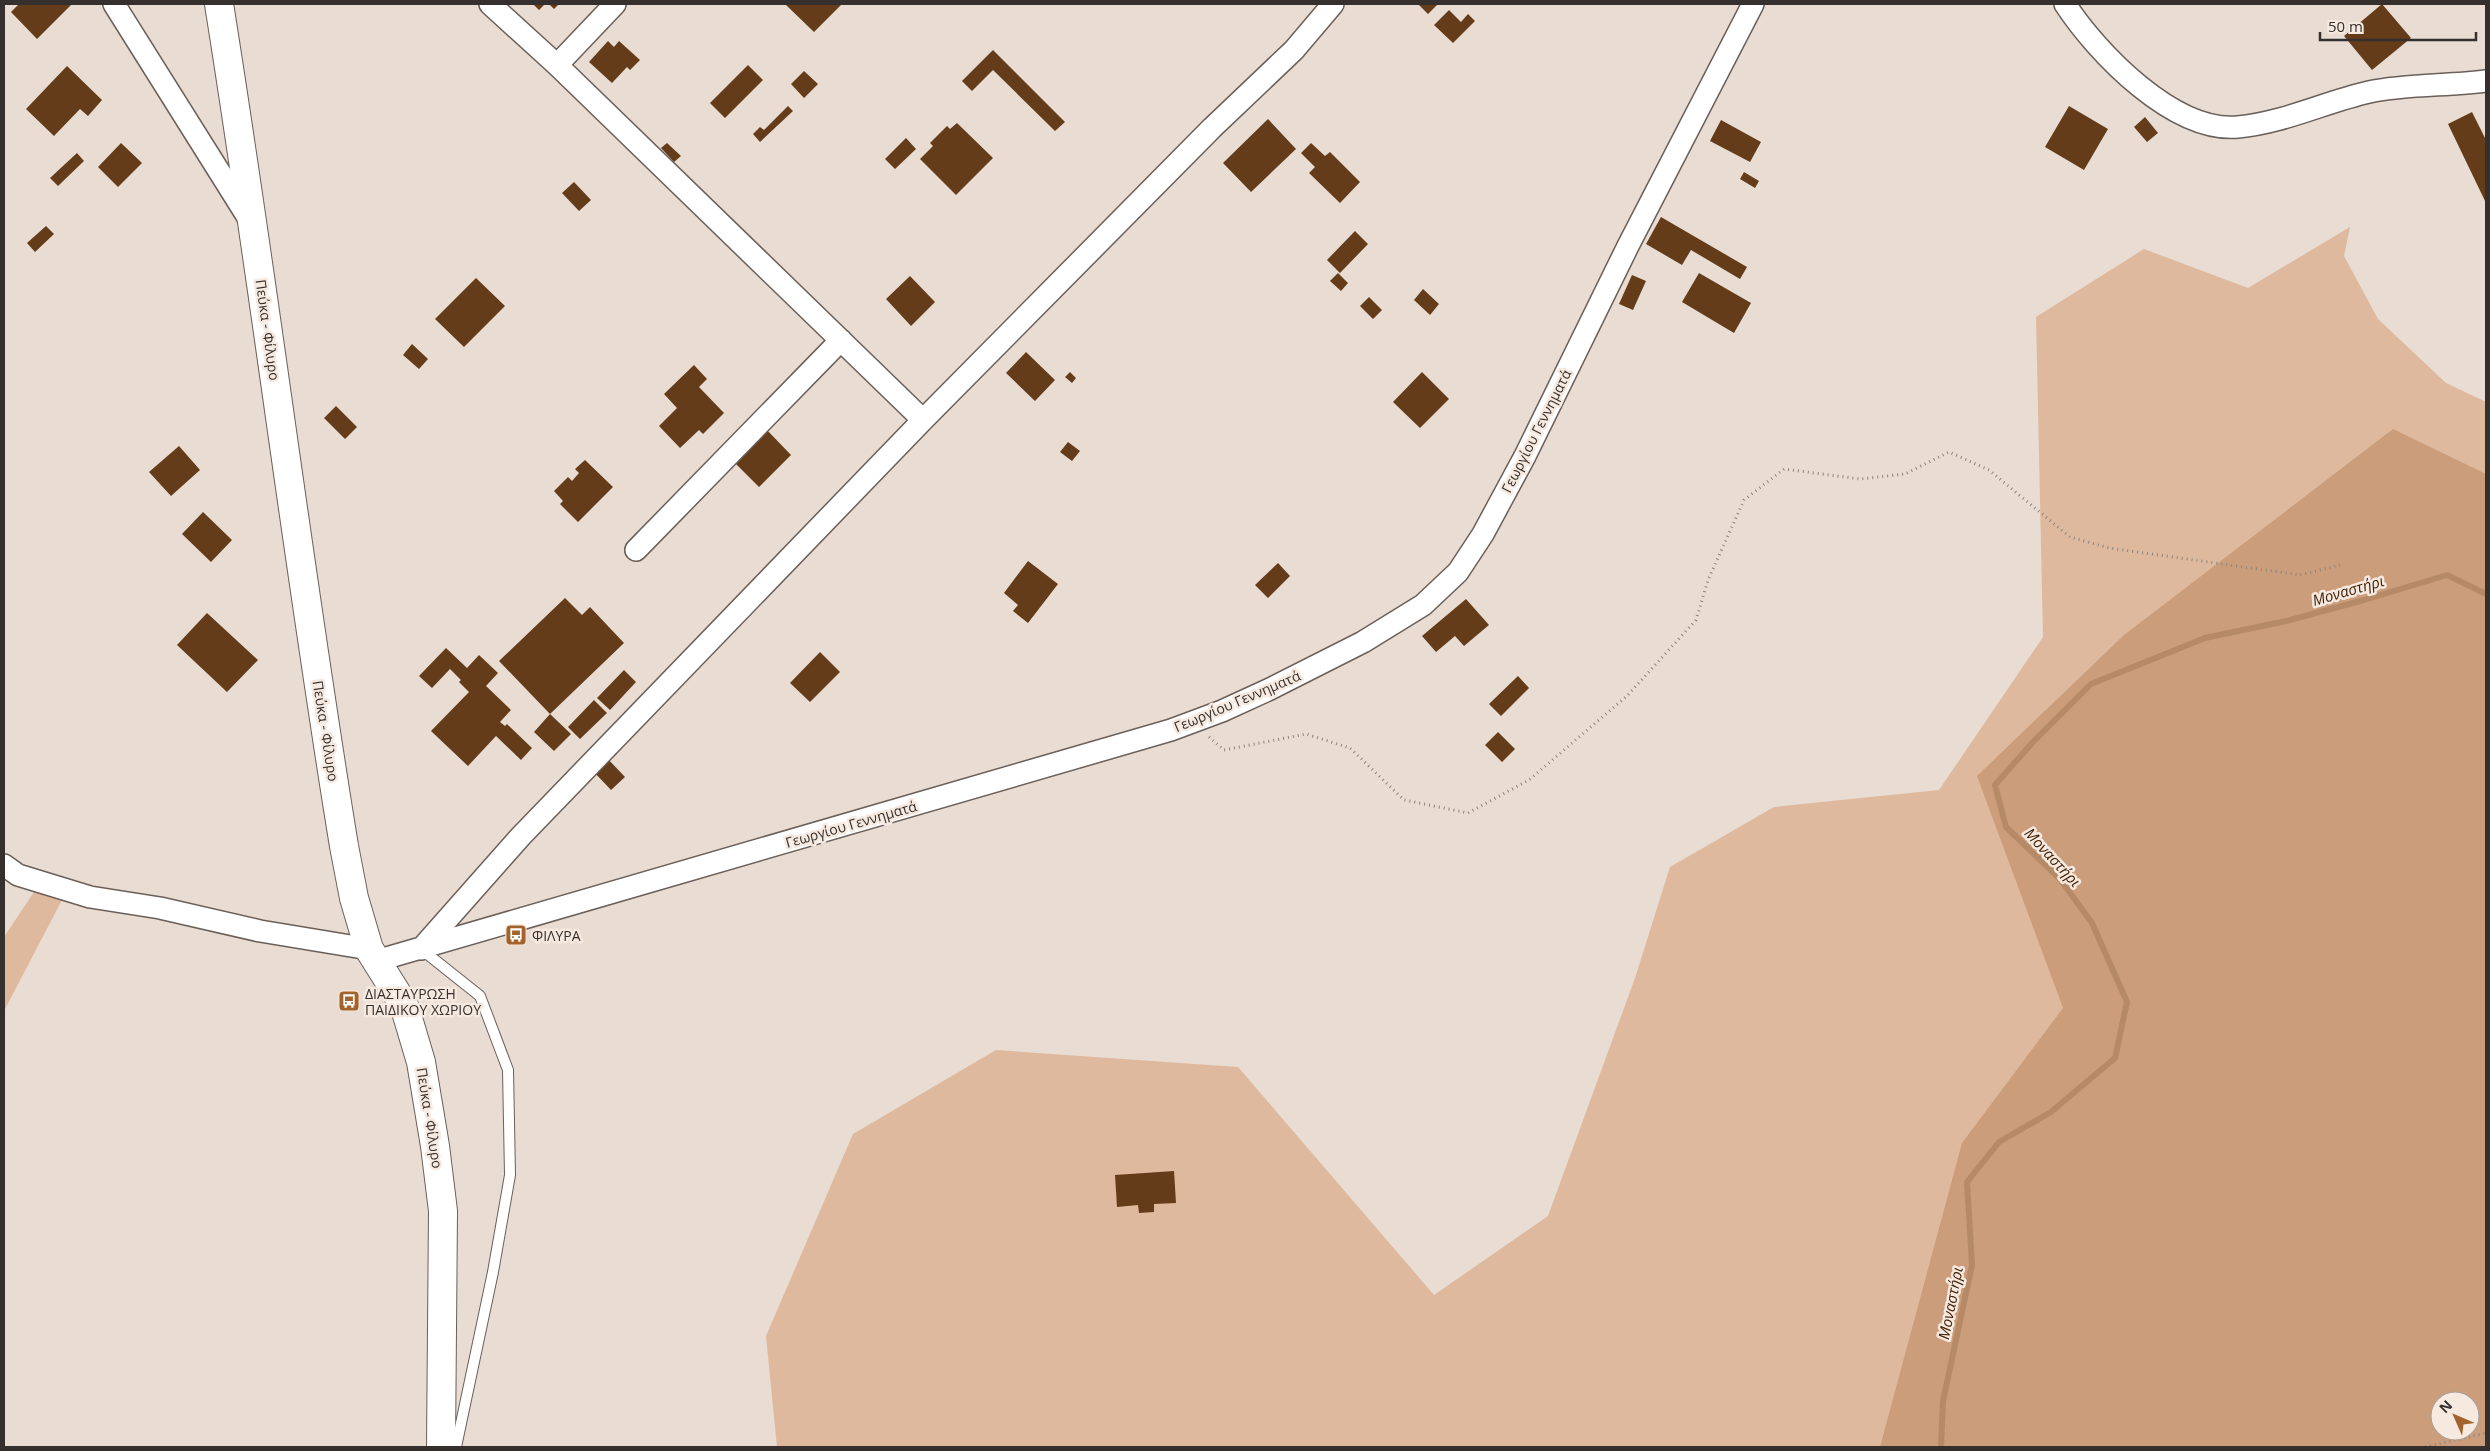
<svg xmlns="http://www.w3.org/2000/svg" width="2490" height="1451" font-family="'Open Sans',sans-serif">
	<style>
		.green { fill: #dfb99d; fill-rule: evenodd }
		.forest { fill: #cb9d7a; fill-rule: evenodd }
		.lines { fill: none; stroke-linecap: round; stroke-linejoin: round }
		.stream { stroke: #b78a67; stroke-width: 6 }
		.building { fill: #643c1a }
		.lane-casing { stroke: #6b6059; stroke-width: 12 }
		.street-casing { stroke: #6b6059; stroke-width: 24 }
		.secondary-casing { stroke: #6b6059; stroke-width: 30 }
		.path { stroke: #8e857f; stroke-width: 3; stroke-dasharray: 1 4; stroke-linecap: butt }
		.lane { stroke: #fff; stroke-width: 10 }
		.street { stroke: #fff; stroke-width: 21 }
		.secondary { stroke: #fff; stroke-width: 28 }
		.labels { text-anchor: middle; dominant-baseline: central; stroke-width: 5; stroke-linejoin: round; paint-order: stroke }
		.street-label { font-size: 14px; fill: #35302d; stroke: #f6e9e0 }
		.poi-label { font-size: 14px; fill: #35302d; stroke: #f6e9e0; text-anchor: start }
		.water-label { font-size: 15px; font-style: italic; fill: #432307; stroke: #f6e9e0 }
	</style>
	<rect width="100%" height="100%" fill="#e8dcd3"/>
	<!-- green -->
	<path class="green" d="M2350,227L2344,256L2378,319L2446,383L2486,402V1447H777L766,1336L853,1134L996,1050L1238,1067L1434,1295L1548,1216L1635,978L1670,867L1774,807L1939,790L2043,637L2036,317L2144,249L2248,288ZM2440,1401H2470V1431H2440Z
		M34,892L62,900L4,1011V937Z"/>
	<!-- forest -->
	<path class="forest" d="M2393,429L2486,474V1447H1880L1962,1143L2063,1008L1977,776L2124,635ZM2440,1401H2470V1431H2440Z"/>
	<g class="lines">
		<!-- stream -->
		<path class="stream" d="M1941,1447L1943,1401L1972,1265L1967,1182L1999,1142L2051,1112L2115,1058L2127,1002L2092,923L2060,879L2006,827L1995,785L2033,742L2091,684L2205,638L2286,621L2364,600L2447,575L2486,594"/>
	</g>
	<!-- building -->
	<path class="building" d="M19,4H72L37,39L11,12Z
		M533,4H545L539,10Z
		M549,4H559L554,9Z
		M785,4H840L841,5L814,32Z
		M1418,4H1438L1428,14Z
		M2382,4L2411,38L2372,70L2344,36Z
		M1449,10L1461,22L1468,14L1475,21L1453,43L1434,25Z
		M608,41L614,47L619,41L640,60L630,70L627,67L612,83L589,62Z
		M993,50L1065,122L1055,131L993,70L972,91L962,81Z
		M748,65L763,80L725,118L710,103Z
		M67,66L102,100L88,116L80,109L54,136L26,109Z
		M804,71L818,84L804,98L791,84Z
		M788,106L793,111L760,142L753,134L760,127L764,130Z
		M2069,106L2108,129L2084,170L2045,147Z
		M2472,112L2486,140V203L2448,124Z
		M2145,117L2158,133L2147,142L2134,127Z
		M1268,119L1296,149L1251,192L1223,163Z
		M1721,120L1761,142L1750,162L1710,141Z
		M957,123L993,158L956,195L920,159L933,146L930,143L947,126L950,129Z
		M906,138L916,149L895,169L885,159Z
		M121,143L142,163L118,187L98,167Z
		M667,143L681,156L674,162L661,148Z
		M1311,143L1325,156L1330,152L1360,182L1340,203L1309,173L1315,167L1301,153Z
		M77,153L84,161L58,186L50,178Z
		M1744,172L1759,181L1755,188L1740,179Z
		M574,182L591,200L579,211L562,193Z
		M1661,217L1747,267L1740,279L1691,250L1682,265L1646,244Z
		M46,226L54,234L35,252L27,243Z
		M1355,231L1368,244L1340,273L1327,260Z
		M1338,273L1348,283L1341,291L1330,281Z
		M1699,273L1751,303L1734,333L1682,302Z
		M1632,275L1646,281L1633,310L1619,304Z
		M910,276L935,302L911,326L886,299Z
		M476,278L505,306L464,347L435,319Z
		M1423,289L1439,304L1430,315L1414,300Z
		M1369,297L1382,310L1373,319L1360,306Z
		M412,344L428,359L419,369L403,355Z
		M1026,352L1055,380L1035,401L1006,373Z
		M694,365L707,379L699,387L724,413L703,434L699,430L680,448L659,426L677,408L664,394Z
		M1070,372L1076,378L1072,383L1065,377Z
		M1422,372L1449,399L1420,428L1393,402Z
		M336,406L357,427L345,439L324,418Z
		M764,427L791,455L759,487L731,459Z
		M1068,442L1080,451L1072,461L1060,452Z
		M179,446L200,470L171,496L149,472Z
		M585,460L613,487L578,522L560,504L563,501L554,491L568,477L572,481L579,473L575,469Z
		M203,512L232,540L211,562L182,534Z
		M1028,561L1058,584L1028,623L1013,611L1018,605L1004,593Z
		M1278,563L1290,576L1268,598L1255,585Z
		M565,598L582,615L590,607L624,643L550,714L571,734L554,751L534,732L550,714L499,661Z
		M1466,599L1489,625L1464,646L1455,636L1436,652L1422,636Z
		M207,613L258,660L227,692L177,645Z
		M446,648L467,668L479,655L498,673L486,686L511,710L500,722L505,726L507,724L532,748L521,760L496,736L468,766L431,731L469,692L459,682L461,680L450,669L432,688L419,676Z
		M820,652L840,672L810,702L790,683Z
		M624,670L636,682L610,710L597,698Z
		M1518,676L1529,688L1501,716L1489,704Z
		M594,700L607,713L580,739L568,727Z
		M1498,732L1515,749L1502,762L1485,745Z
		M607,758L625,777L611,790L593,771Z
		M1174,1171L1176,1203L1154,1204V1212L1139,1213L1138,1205L1117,1207L1115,1175Z"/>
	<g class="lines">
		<!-- lane casing -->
		<g class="lane-casing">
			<path id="lane" d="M421,949L480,996L508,1070L510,1175L493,1272L456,1447"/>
		</g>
		<!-- street casing -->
		<g class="street-casing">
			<path id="street" d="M114,4L249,219
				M490,4L557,65L923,420
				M2065,4C2097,53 2174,133 2238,127C2283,123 2325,102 2369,92C2407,84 2448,86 2486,81
				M557,65L615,4
				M636,550L841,340
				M4,865L18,875L90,897L160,908L260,931L369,949
				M421,949L521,836L923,420L1212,128L1294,50L1333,4
				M376,961L1171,730L1222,711L1270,689L1363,642L1423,605L1458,572L1483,534L1525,456L1628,246L1753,4"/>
		</g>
		<!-- secondary casing -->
		<g class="secondary-casing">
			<path id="secondary" d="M219,4C264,284 298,566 344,846L354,898L369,949L404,1005L421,1062L435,1146L443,1211L441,1447"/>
		</g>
		<!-- path -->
		<path class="path" d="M1209,737L1224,750L1306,734L1350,748L1404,800L1468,813L1529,780L1627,696L1696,620L1708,580L1744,500L1784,469L1860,479L1905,474L1949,452L1989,470L2070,537L2109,548L2300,575L2340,565
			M2425,1447L2486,1433"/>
		<!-- lane -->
		<use href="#lane" class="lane"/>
		<!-- street -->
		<use href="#street" class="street"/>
		<!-- secondary -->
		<use href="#secondary" class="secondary"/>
	</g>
	<!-- icons -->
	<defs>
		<g id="bus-square" transform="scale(1.125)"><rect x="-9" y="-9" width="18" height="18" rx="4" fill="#a3632c" stroke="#f6e9e0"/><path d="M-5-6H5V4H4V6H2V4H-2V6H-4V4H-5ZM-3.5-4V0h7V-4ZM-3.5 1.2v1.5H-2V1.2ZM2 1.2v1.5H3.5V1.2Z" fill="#fff"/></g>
	</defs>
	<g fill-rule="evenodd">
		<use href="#bus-square" x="516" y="935"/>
		<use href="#bus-square" x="349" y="1001"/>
	</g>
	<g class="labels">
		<!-- street labels -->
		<g class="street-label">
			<text transform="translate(268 330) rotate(82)">Πεύκα - Φίλυρο</text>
			<text transform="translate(1536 431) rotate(-63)">Γεωργίου Γεννηματά</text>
			<text transform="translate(1237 701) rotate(-23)">Γεωργίου Γεννηματά</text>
			<text transform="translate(326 731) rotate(81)">Πεύκα - Φίλυρο</text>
			<text transform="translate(851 824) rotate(-16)">Γεωργίου Γεννηματά</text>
			<text transform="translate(430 1118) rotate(81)">Πεύκα - Φίλυρο</text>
		</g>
		<!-- poi labels -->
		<g class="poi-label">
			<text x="532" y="935">ΦΙΛΥΡΑ</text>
			<text x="365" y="993">ΔΙΑΣΤΑΥΡΩΣΗ<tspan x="365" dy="16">ΠΑΙΔΙΚΟΥ ΧΩΡΙΟΥ</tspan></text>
		</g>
		<!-- water labels -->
		<g class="water-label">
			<text transform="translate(2348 590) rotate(-16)">Μοναστήρι</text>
			<text transform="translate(2053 857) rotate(47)">Μοναστήρι</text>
			<text transform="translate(1950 1303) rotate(-79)">Μοναστήρι</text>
		</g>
	</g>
	<!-- border -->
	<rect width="2490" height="1451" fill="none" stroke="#35302d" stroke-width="10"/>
	<!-- north arrow -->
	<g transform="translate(2455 1416) rotate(315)"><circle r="24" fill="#f6e9e0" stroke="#a99f98"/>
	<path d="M0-4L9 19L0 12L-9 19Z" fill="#a3632c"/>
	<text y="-8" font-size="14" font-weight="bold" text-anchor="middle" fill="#35302d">N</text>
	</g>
	<!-- scale -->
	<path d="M2320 32v8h156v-8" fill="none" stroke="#35302d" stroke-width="2.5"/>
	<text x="2328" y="32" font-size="15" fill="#35302d" stroke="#f6e9e0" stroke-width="4" paint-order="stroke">50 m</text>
</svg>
